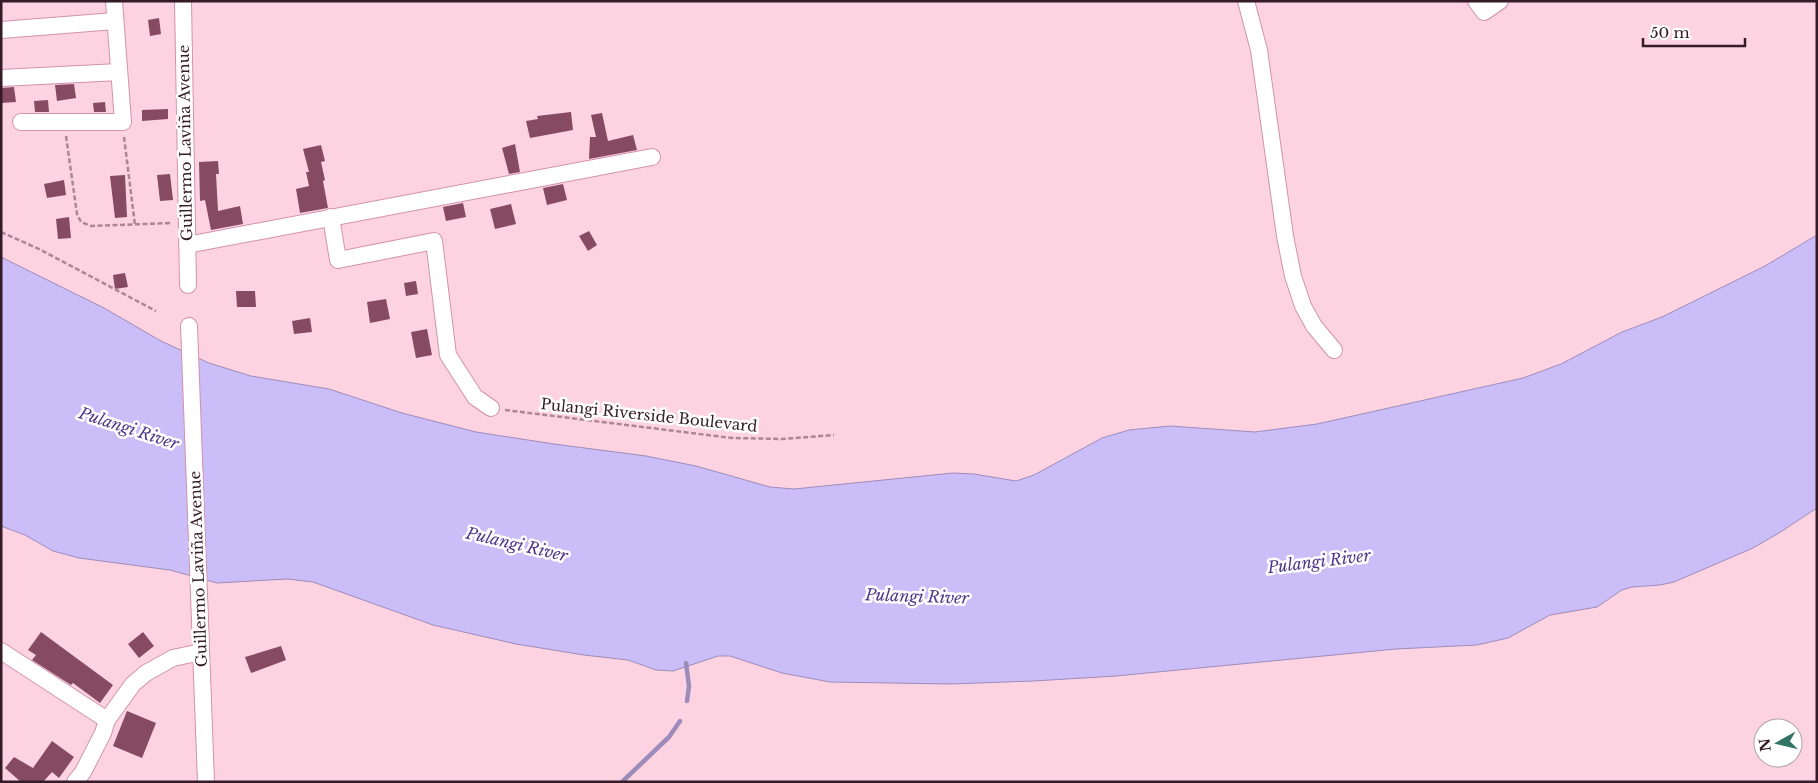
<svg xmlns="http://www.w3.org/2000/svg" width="1818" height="783" font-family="'Libre Baskerville',serif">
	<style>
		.water { fill: #cabdf8; stroke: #9d8cb9 }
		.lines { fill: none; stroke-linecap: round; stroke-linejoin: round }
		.stream { stroke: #9d8cb9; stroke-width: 4.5 }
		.building { fill: #864b62 }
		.minor-casing { stroke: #d392ab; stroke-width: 18 }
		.path { stroke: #aa8794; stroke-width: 2.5; stroke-dasharray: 5 2.5; stroke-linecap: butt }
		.minor { stroke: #fff; stroke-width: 16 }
		.labels { text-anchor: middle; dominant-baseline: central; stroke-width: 5; stroke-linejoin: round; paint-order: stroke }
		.street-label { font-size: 15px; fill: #341b25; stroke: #fff }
		.water-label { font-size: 16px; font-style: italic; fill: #513589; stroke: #fff }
	</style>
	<rect width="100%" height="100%" fill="#fdd3e2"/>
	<!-- water -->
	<path class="water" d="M1817,235V508L1779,533L1753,548L1674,582L1660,585L1632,587L1622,590L1597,607L1550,615L1508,638L1477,645L1396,649L1116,676L1034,681L951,684L830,682L782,673L730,656H718L673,671L656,670L628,660L584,655L516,644L433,625L313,582L287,579L217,583L170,570L79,558L53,551L25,535L1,526V257L104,308L161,341L209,363L251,376L329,389L402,413L476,432L554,444L646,456L696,466L770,487L794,489L953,473L974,474L1016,481L1034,475L1102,438L1129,430L1170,426L1255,432L1317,424L1523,378L1561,364L1622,332L1662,317L1765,266Z"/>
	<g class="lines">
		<!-- stream -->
		<path class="stream" d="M686,663L689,686L687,701
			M622,782L669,737L680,721"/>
	</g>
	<!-- building -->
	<path class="building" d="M159,18L161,34L150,36L148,20Z
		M74,84L76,98L57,101L55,85Z
		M14,87L16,102L1,103V88Z
		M48,100L49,112H35L34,101Z
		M105,102L106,112H94L93,103Z
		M168,109V119L142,121V110Z
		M571,112L573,130L530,138L526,121L538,119L537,116Z
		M602,113L608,141L633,135L637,150L589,159L590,137H596L591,115Z
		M515,144L520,172L509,174L502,148Z
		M321,145L325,161L321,162L325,180L323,181L328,208L300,213L296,189L309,186L306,172H309L303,149Z
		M218,161L219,174H216L218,211L240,206L243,224L211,230L205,200L200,201L199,162Z
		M170,174L173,200L160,201L157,175Z
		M125,175L127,217L115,218L110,176Z
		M64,180L66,195L47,198L44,184Z
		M563,184L567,200L547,205L543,188Z
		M463,203L466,217L446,221L443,207Z
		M511,204L516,224L495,229L490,209Z
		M69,217L71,238L58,239L56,219Z
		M589,231L597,245L588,251L579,236Z
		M125,273L128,287L115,289L113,275Z
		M416,281L418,294L406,296L404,283Z
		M236,291H255L256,307H237Z
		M386,299L390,319L370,323L367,302Z
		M310,318L312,332L294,334L292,321Z
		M427,329L432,355L416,358L411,332Z
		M41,632L113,685L100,703L73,683L71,685L32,660L36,655L28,650Z
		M143,632L154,646L139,658L128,644Z
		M281,646L286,660L251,673L245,657Z
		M127,711L156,723L142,758L113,746Z
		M52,741L74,757L59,778L52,772L43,782H21L5,768L14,757L33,768Z"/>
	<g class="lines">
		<!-- minor casing -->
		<g class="minor-casing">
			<path id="minor" d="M183,1L188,285
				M1246,1L1259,50L1285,236L1293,276L1303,306L1314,326L1334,350
				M1476,1L1484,12L1500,1
				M1,30L115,21
				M1,78L119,72
				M21,122H123L114,1
				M331,217L338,260L434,241L448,355L475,397L491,408
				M187,245L652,157
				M189,326L206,782
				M1,651L107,720
				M75,782L83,772L103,733L107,720L133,684L146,673L173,658L201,652"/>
		</g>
		<!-- path -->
		<path class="path" d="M66,136L77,214L81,222L91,226L172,223
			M124,137L135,225
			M1,232L39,249L156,311
			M505,410L732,438L783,439L834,435"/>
		<!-- minor -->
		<use href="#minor" class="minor"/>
	</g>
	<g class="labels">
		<!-- street labels -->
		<g class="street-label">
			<text transform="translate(185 143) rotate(-91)">Guillermo Laviña Avenue</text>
			<text transform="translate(649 415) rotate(6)">Pulangi Riverside Boulevard</text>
			<text transform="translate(198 569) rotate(-92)">Guillermo Laviña Avenue</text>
		</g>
		<!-- water labels -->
		<g class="water-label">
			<text transform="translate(129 428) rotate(18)">Pulangi River</text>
			<text transform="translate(517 544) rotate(13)">Pulangi River</text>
			<text transform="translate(1319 561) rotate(-7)">Pulangi River</text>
			<text transform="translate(917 596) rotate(2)">Pulangi River</text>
		</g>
	</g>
	<!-- border -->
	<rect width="1818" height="783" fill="none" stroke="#341b25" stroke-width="5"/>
	<!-- north arrow -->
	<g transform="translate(1778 743) rotate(262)"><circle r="24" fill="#ffffff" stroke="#aea4a8"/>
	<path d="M0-4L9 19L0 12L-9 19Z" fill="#327464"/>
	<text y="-8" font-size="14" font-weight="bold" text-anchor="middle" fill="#341b25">N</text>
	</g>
	<!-- scale -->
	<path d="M1643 38v8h102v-8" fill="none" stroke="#341b25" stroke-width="2.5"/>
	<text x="1650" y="38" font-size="15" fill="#341b25" stroke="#ffffff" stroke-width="4" paint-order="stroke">50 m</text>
</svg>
